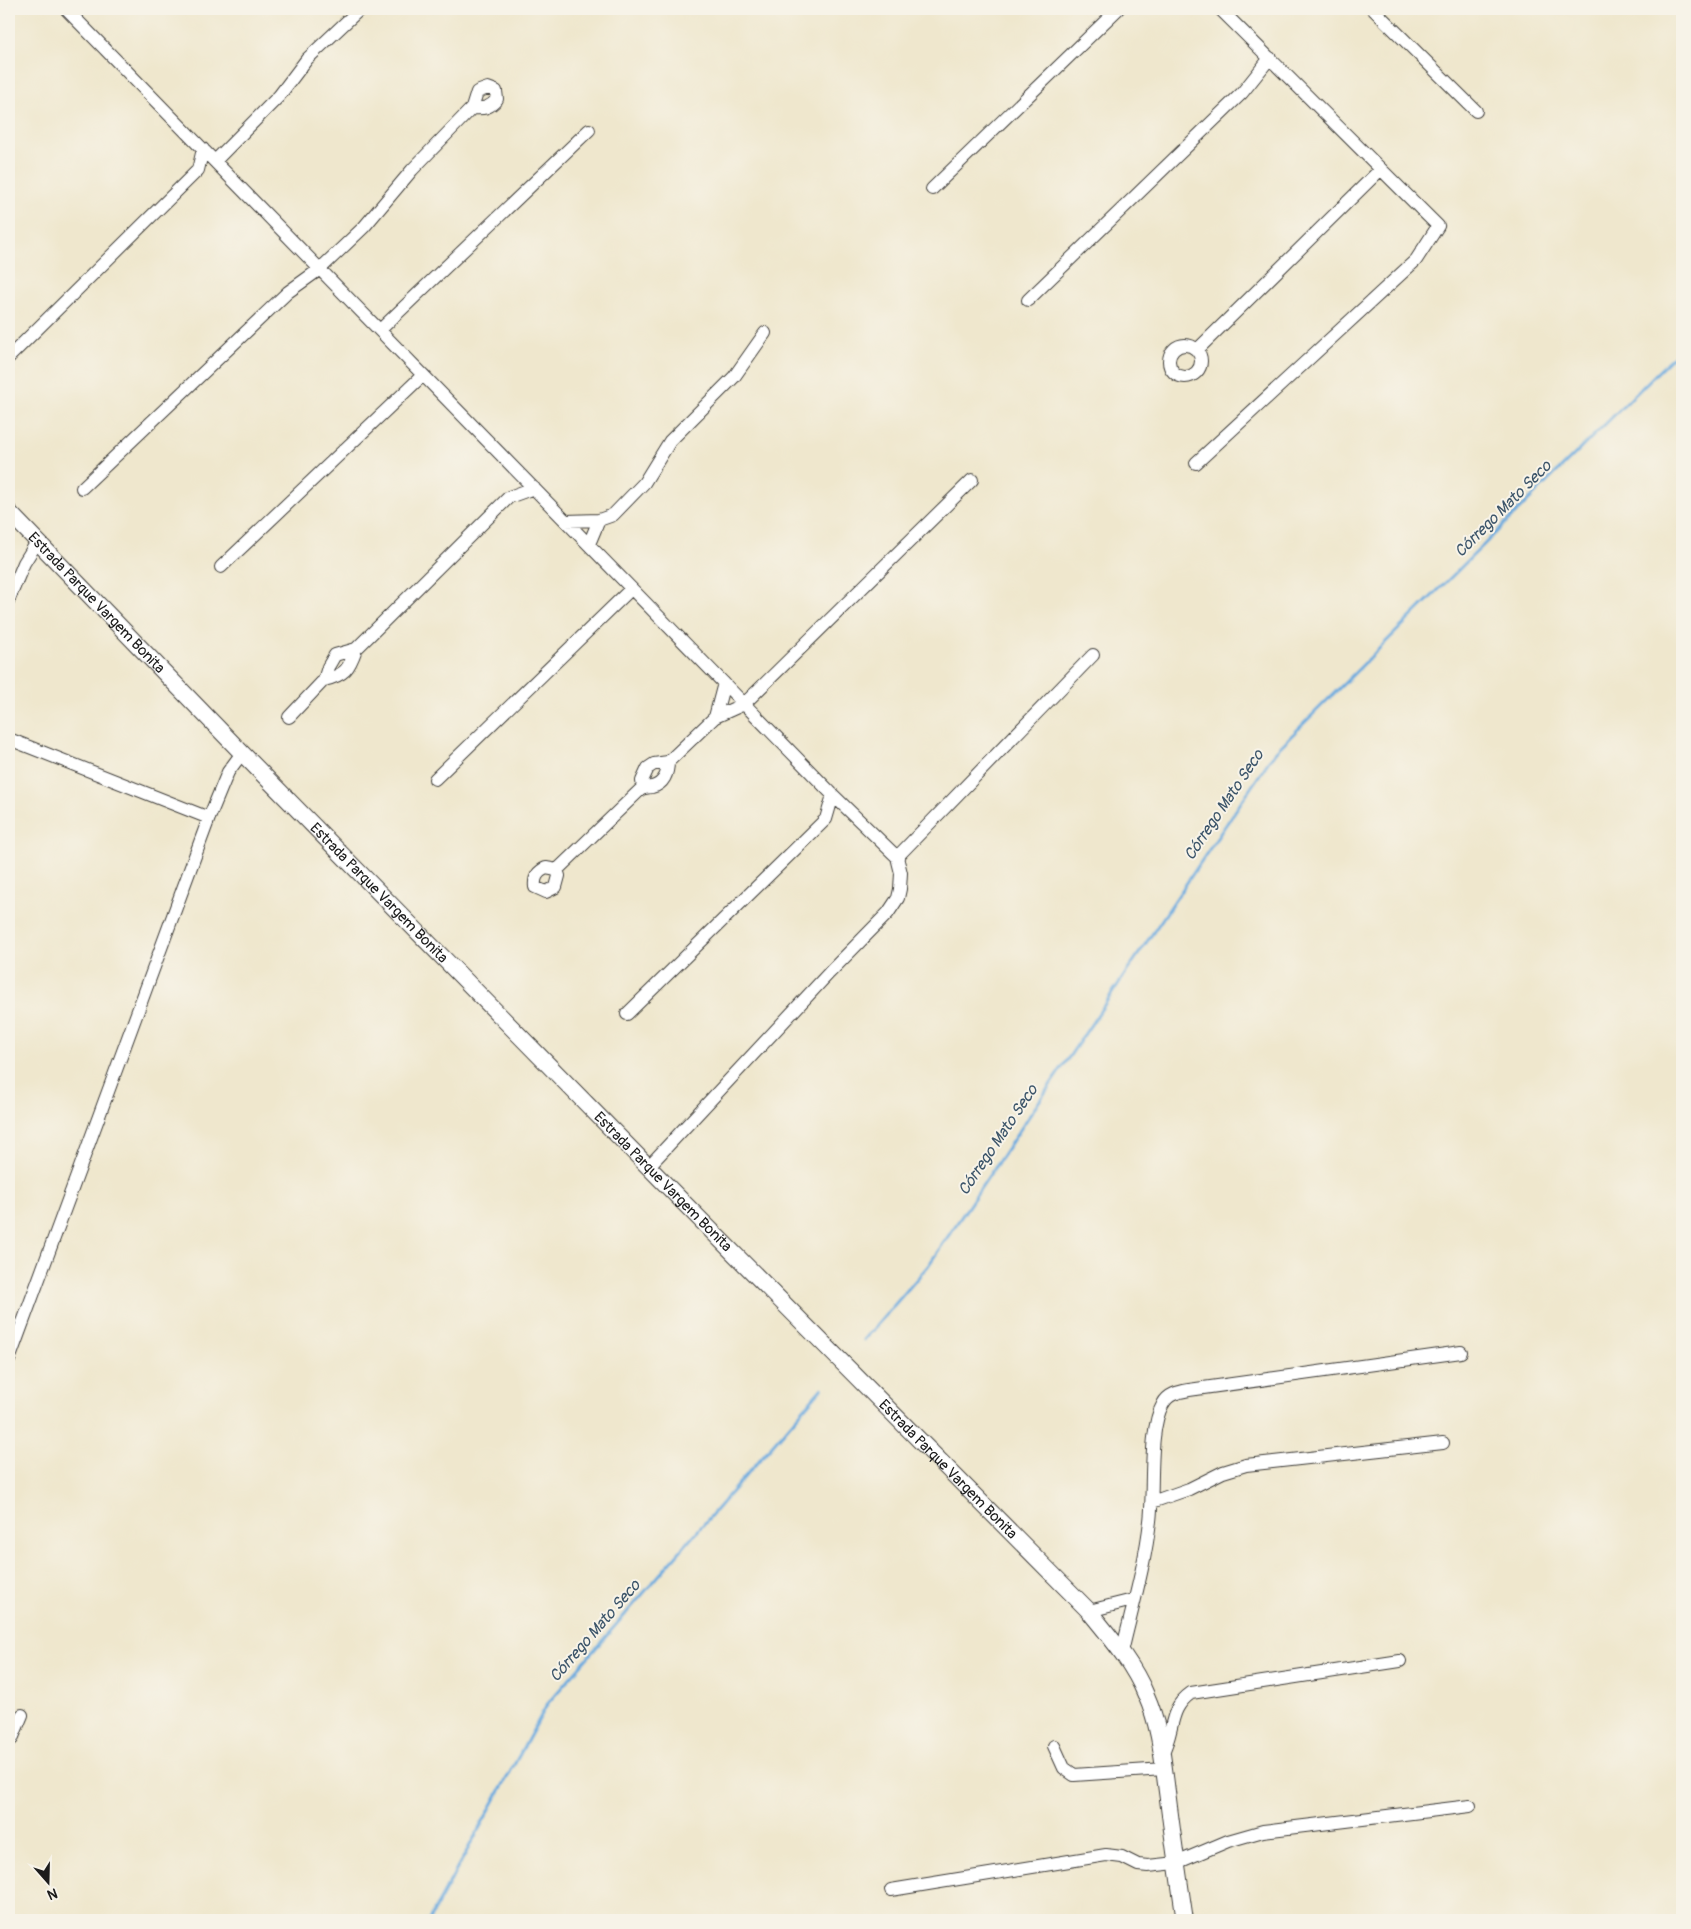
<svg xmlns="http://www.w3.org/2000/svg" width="1691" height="1929" font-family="Pangolin,sans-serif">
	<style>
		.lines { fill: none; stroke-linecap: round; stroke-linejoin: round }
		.stream { stroke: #6cabdf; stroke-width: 3 }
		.minor-casing { stroke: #3c3a37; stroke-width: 14 }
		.major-casing { stroke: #3c3a37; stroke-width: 18 }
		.minor { stroke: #fff; stroke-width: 12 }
		.major { stroke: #fff; stroke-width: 16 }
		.labels { text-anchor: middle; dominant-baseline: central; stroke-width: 4; stroke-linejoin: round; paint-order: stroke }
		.street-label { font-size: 15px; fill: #1c1c1c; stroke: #f7f3e8 }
		.water-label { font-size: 16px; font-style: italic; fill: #3c556a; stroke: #f7f3e8 }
	</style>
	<rect width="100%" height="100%" fill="#f7f3e8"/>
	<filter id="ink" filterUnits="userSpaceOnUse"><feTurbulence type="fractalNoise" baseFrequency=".02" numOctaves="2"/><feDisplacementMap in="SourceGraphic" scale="10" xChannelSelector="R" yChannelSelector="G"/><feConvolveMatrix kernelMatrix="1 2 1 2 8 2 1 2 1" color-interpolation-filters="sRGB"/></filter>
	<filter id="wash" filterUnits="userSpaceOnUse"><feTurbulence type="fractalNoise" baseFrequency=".0096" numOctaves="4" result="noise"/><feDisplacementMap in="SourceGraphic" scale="20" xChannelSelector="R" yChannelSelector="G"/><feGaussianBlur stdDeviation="1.12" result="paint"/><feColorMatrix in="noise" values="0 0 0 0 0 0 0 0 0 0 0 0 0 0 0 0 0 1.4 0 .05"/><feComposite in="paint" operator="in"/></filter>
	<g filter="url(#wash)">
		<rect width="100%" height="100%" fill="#efe7cd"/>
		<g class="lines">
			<!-- stream -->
			<path class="stream" d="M864,1340L928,1266L1275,752L1682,348
				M429,1920L548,1703L822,1388"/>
		</g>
	</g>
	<g filter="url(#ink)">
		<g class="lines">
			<!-- minor casing -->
			<g class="minor-casing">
				<path id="minor" d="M66,9L833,795L897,857L901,873L900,889L898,898L888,913L829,973L649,1166
					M1373,9L1476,111
					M215,161L279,96L307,59L360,9
					M932,189L1118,9
					M1028,300L1242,93L1270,58
					M380,330L589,130
					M1169 361a16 16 0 1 1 32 0a16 16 0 1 1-32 0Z
					M1197,350L1381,169
					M9,357L198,170L203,149
					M1196,463L1416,260L1438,226L1220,9
					M82,488L288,292L320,269L364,227L412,170L472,108C484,109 490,108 497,99L496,91L488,88L477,92L472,108
					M566,521L599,520L613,515L644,483L670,441L734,377L765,333
					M589,544L599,520
					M221,567L423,375
					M9,599L24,563L37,542
					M324,680C345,675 349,669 356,649
					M289,717L324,680L328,667L335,655L356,649L509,497L534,488
					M715,717L724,683
					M9,739L209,818
					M435,779L631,589
					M643,788L642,781L648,768L654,764L668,762L715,717L744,704L972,480
					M897,857L1093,655
					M546,868L557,870L559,876L556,887L546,892L535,887C534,878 537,872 546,868Z
					M557,870L640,790C644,787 647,788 652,787C664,784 668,773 668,762
					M627,1014L826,819L833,795
					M9,1360L209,818L228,772L242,753
					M1152,1502L1189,1489L1223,1472L1246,1465L1443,1443
					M1089,1611L1133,1600
					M1122,1652C1132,1609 1145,1565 1150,1521C1154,1491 1148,1429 1163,1404C1168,1394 1178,1392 1189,1390L1461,1352
					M9,1741L12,1739L22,1715
					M1054,1746L1064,1768L1074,1775L1164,1769
					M1162,1754C1175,1730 1168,1709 1191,1693L1400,1661
					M891,1890L1106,1855L1122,1857L1138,1865L1148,1866L1176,1863L1228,1841L1263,1831L1470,1806"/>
			</g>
			<!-- major casing -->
			<g class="major-casing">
				<g id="major">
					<path id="s1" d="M9,512L242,753L680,1199L1089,1611C1110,1637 1133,1663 1146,1695C1161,1728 1163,1764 1168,1799C1173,1840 1179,1880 1185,1920"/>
				</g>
			</g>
			<!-- minor -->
			<use href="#minor" class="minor"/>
			<!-- major -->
			<use href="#major" class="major"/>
		</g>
	</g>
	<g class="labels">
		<!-- street labels -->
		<g class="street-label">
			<text stroke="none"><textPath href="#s1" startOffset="126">Estrada Parque Vargem Bonita</textPath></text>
			<text stroke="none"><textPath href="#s1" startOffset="531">Estrada Parque Vargem Bonita</textPath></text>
			<text stroke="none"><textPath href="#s1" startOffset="936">Estrada Parque Vargem Bonita</textPath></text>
			<text stroke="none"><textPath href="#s1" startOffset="1341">Estrada Parque Vargem Bonita</textPath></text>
		</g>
		<!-- water labels -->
		<g class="water-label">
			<text transform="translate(1503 509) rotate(-45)">Córrego Mato Seco</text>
			<text transform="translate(1224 805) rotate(-56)">Córrego Mato Seco</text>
			<text transform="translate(998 1140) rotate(-56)">Córrego Mato Seco</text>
			<text transform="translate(595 1631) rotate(-49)">Córrego Mato Seco</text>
		</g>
	</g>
	<!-- margin -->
	<rect width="1691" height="1929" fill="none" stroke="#f7f3e8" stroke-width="30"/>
	<!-- north arrow -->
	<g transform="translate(48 1882) rotate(160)" stroke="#f7f3e8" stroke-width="4" paint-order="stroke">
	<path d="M0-4L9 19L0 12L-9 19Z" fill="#1c1c1c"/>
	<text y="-8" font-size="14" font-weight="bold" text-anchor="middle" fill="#1c1c1c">N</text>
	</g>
</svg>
